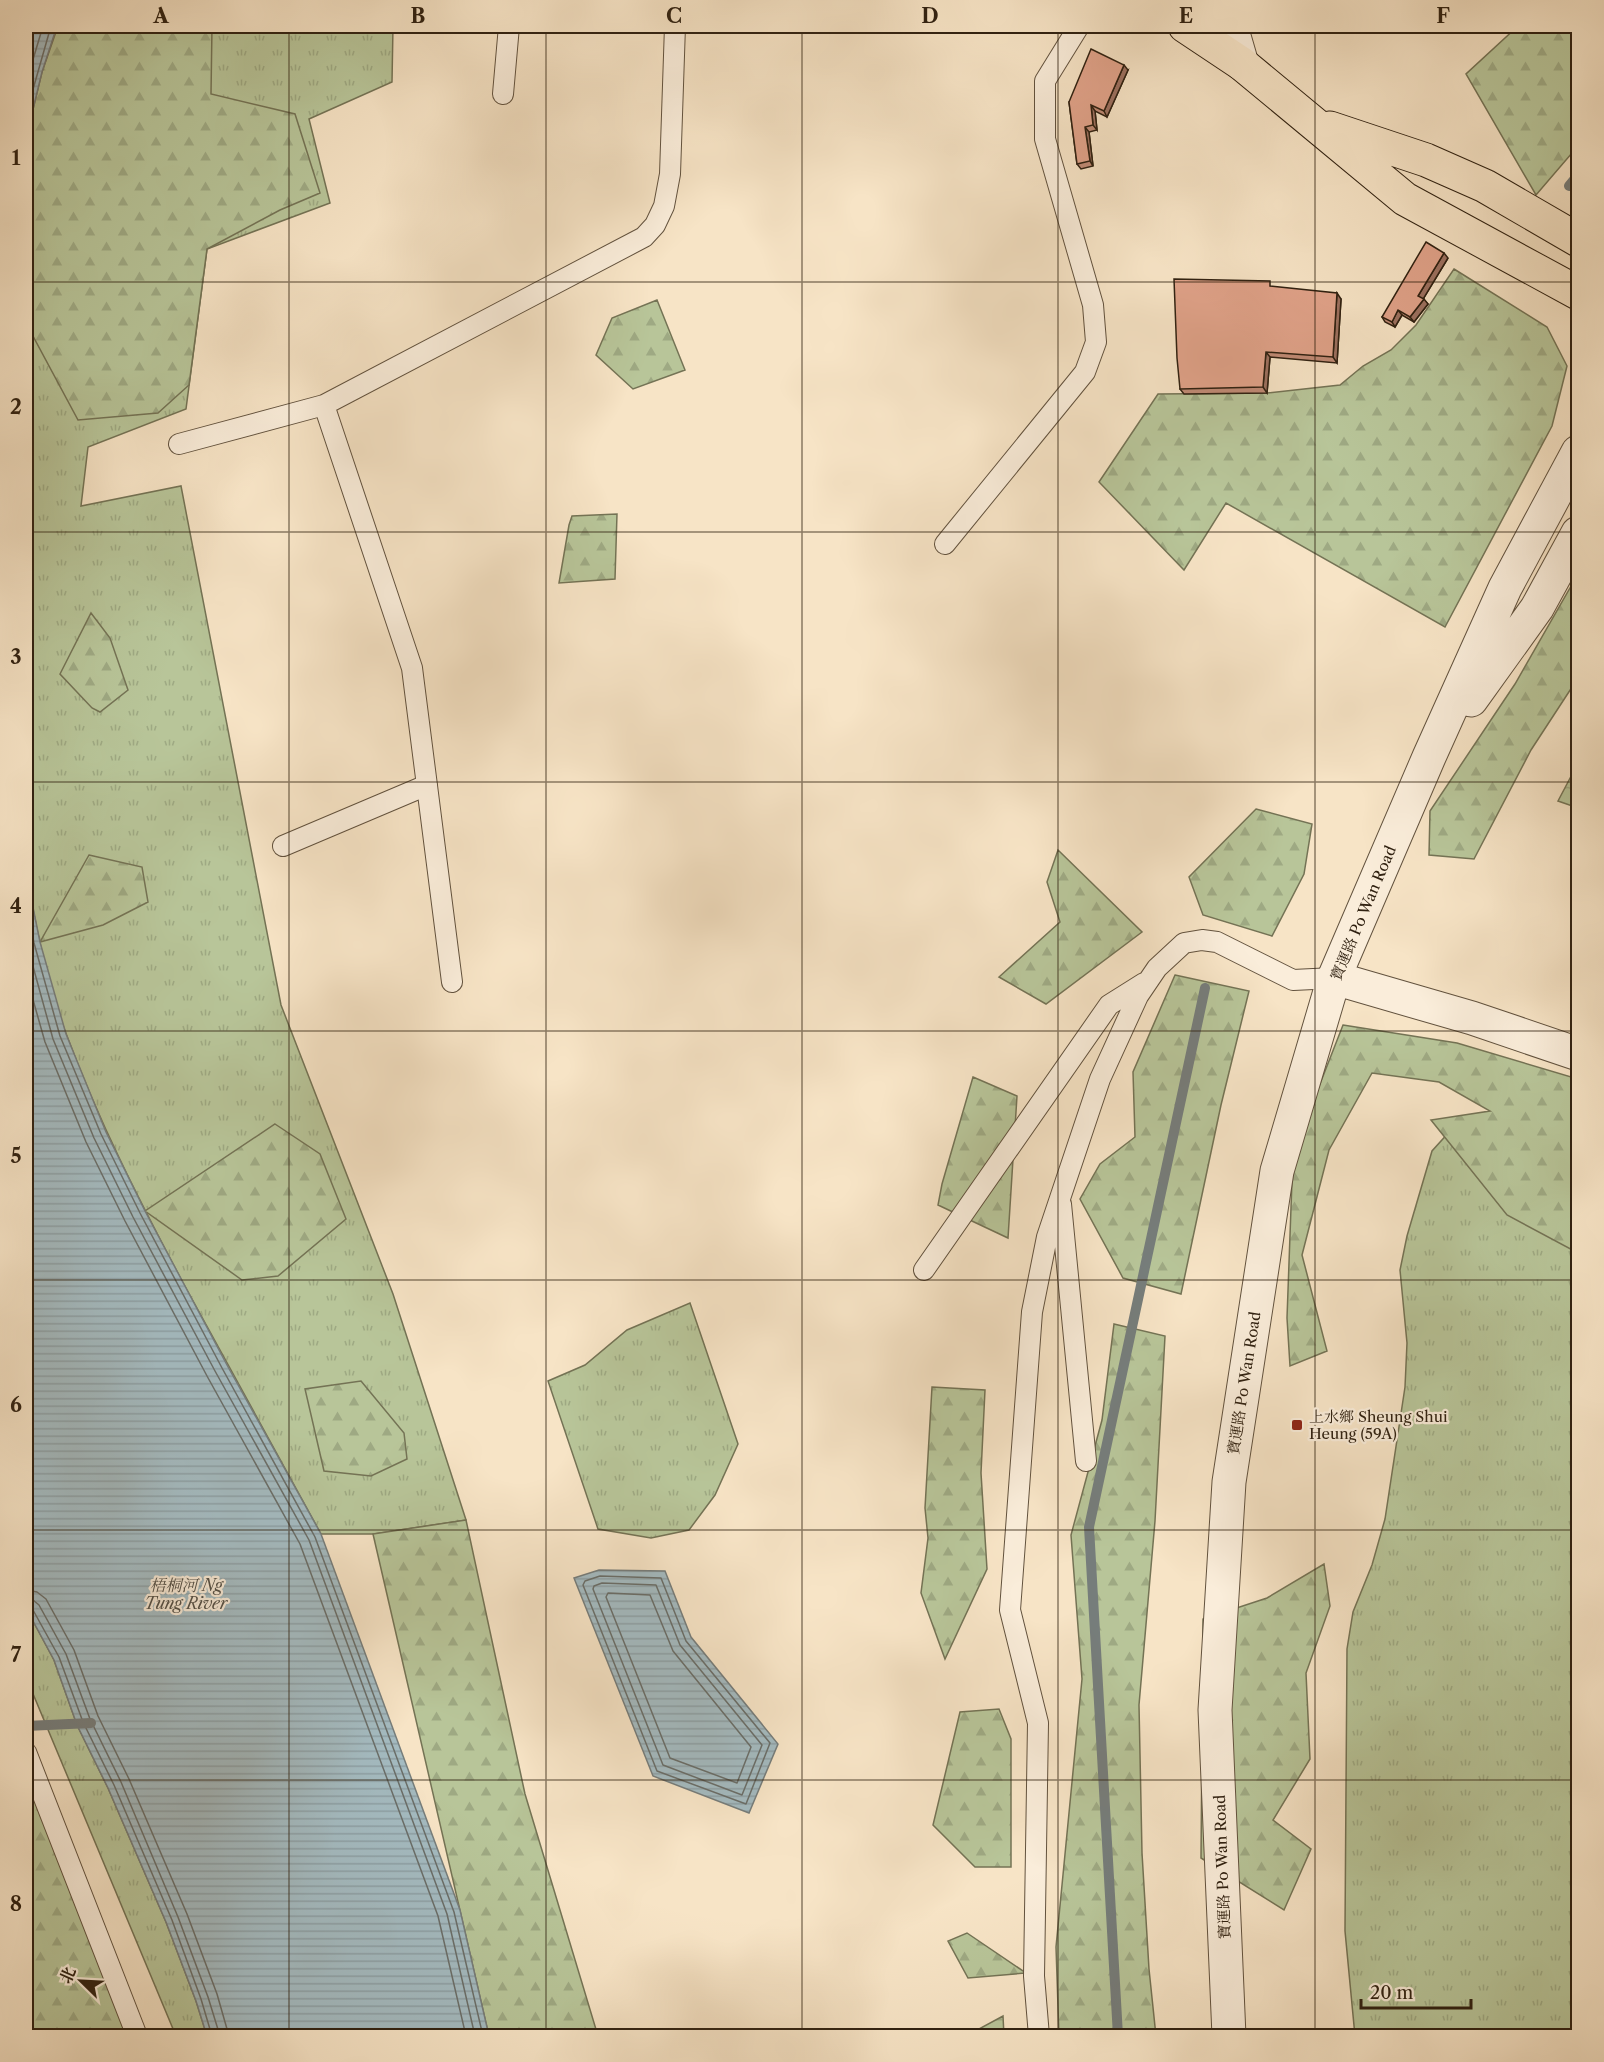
<svg xmlns="http://www.w3.org/2000/svg" width="1604" height="2062" font-family="'Libre Caslon Text','Noto Serif SC',serif">
	<style>
		.grass { fill: url(#grass-tufts); stroke: #747355; stroke-width: 1.5 }
		.forest { fill: url(#forest-firs); stroke: #747355; stroke-width: 1.5 }
		.park { fill: url(#park-crowns); stroke: #747355; stroke-width: 1.5 }
		.water { fill: url(#water-rules); stroke: #767d7b; stroke-width: 1.5 }
		.lines { fill: none; stroke-linecap: round; stroke-linejoin: round }
		.shore { stroke: #6a6e69; stroke-width: 1.5 }
		.stream { stroke: #767d7b; stroke-width: 10 }
		.service-casing { stroke: #62523e; stroke-width: 22 }
		.minor-casing { stroke: #62523e; stroke-width: 35 }
		.tertiary-casing { stroke: #62523e; stroke-width: 35 }
		.primary-casing { stroke: #302111; stroke-width: 35 }
		.service { stroke: #faedda; stroke-width: 20 }
		.minor { stroke: #faedda; stroke-width: 33 }
		.tertiary { stroke: #faedda; stroke-width: 33 }
		.primary { stroke: #f7e4c6; stroke-width: 33 }
		.wall { fill: #c18b76; stroke: #302111; stroke-width: 1.5 }
		.shaded-wall { fill: #9d7160; stroke: #302111; stroke-width: 1.5 }
		.building { fill: #e0a289; stroke: #302111; stroke-width: 1.5 }
		.grid { fill: none; stroke: #302111; stroke-width: 1.5; stroke-opacity: 0.55 }
		.poi-dot { fill: #8f2418; stroke: #faedda; stroke-width: 2 }
		.labels { text-anchor: middle; dominant-baseline: central; stroke-width: 4.5; stroke-linejoin: round; paint-order: stroke }
		.street-label { font-size: 15px; fill: #302111; stroke: #faedda }
		.poi-label { font-size: 15px; fill: #302111; stroke: #faedda; text-anchor: start }
		.water-label { font-size: 16px; font-style: italic; fill: #534f46; stroke: #faedda }
		.neatline { fill: none; stroke: #302111; stroke-width: 2 }
		.grid-label { font-size: 20px; text-anchor: middle; font-weight: bold; fill: #302111 }
	</style>
	<defs>
		<pattern id="grass-tufts" width="24" height="20" patternUnits="userSpaceOnUse" patternTransform="scale(1.5)"><rect width="24" height="20" fill="#b8c599"/><path d="M3 7l-1-3M5 7V3M7 7l1-3M15 17l-1-3M17 17v-4M19 17l1-3" fill="none" stroke="#9ea983"/></pattern>
		<pattern id="forest-firs" width="22" height="20" patternUnits="userSpaceOnUse" patternTransform="scale(1.5)"><rect width="22" height="20" fill="#b8c599"/><path d="M5 1l3.5 6h-7zM16 11l3.5 6h-7z" fill="#9ea983"/></pattern>
		<pattern id="park-crowns" width="20" height="18" patternUnits="userSpaceOnUse" patternTransform="scale(1.5)"><rect width="20" height="18" fill="#b8c599"/><path d="M2 6a3 3 0 1 1 6 0M12 15a3 3 0 1 1 6 0" fill="none" stroke="#9ea983"/></pattern>
		<pattern id="water-rules" width="6" height="5" patternUnits="userSpaceOnUse" patternTransform="scale(1.5)"><rect width="6" height="5" fill="#a4bbc1"/><path d="M0 2.5h6" fill="none" stroke="#8ea0a5"/></pattern>
	</defs>
	<rect width="100%" height="100%" fill="#f7e4c6"/>
	<filter id="stains"><feTurbulence type="fractalNoise" baseFrequency=".00333" numOctaves="4"/><feColorMatrix values="0 0 0 0 .2 0 0 0 0 .09 0 0 0 0 .02 0 0 0 .5 -.17"/></filter>
	<radialGradient id="worn" r=".72"><stop offset=".6" stop-color="#630" stop-opacity="0"/><stop offset="1" stop-color="#630" stop-opacity=".3"/></radialGradient>
	<!-- grass -->
	<path class="grass" d="M57,26H393L392,82L309,119L330,203L207,249L186,409L88,447L81,506L181,486L281,1005L393,1294L466,1520L373,1534H321C274,1449 227,1364 181,1279C139,1200 98,1120 67,1036C47,985 36,926 26,873V138L42,72Z
		M1451,1130L1563,1207L1578,1256V2036H1355L1345,1931L1347,1649L1353,1612L1372,1565L1385,1519L1405,1387L1407,1343L1400,1270L1407,1236L1432,1151Z
		M690,1303L738,1444L715,1495L689,1530L651,1538L598,1529L548,1381L585,1365L627,1330Z
		M26,1608L54,1660L77,1725L108,1788L166,1922L196,2001L207,2036H176L26,1677Z"/>
	<!-- forest -->
	<path class="forest" d="M58,26H212L211,94L295,114L320,193L280,210L207,249L189,385L158,413L78,420L26,323V138L42,72Z
		M1518,26H1574L1578,29V146L1536,195L1466,74Z
		M1454,269L1547,327L1567,366L1552,426L1445,627L1226,503L1184,570L1099,482L1158,394L1267,393L1340,385L1363,366L1391,350L1416,325Z
		M657,300L685,370L633,389L596,355L612,318Z
		M617,514L615,579L559,583L569,525L572,516Z
		M1578,574V678L1531,750L1474,859L1429,855L1430,811L1515,684Z
		M91,613L110,638L128,690L100,712L92,708L60,674Z
		M1256,809L1312,824L1304,874L1272,936L1203,915L1189,877Z
		M1058,850L1142,932L1046,1004L999,977L1060,922L1047,882Z
		M89,855L142,867L148,902L103,925L40,942Z
		M1175,975L1249,991L1221,1105L1181,1294L1123,1278L1080,1199L1100,1164L1135,1137L1133,1072Z
		M1343,1025L1457,1043L1578,1079V1253L1507,1215L1431,1120L1490,1111L1439,1082L1372,1073L1329,1150L1302,1255L1327,1351L1290,1366L1287,1318L1293,1153Z
		M973,1077L1017,1096L1008,1238L938,1205L942,1184Z
		M275,1124L320,1154L346,1219L278,1276L242,1280L145,1211Z
		M1114,1324L1165,1336L1155,1521L1139,1705L1142,1853L1149,1969L1156,2036H1059L1056,1947L1082,1679L1071,1535L1102,1420Z
		M361,1381L404,1433L407,1459L371,1476L324,1471L305,1389Z
		M932,1387L985,1390L981,1473L987,1569L945,1659L921,1593L928,1538L925,1508Z
		M466,1520L525,1794L598,2036H489L373,1534Z
		M1324,1564L1330,1606L1306,1673L1310,1759L1273,1820L1311,1849L1284,1910L1201,1858L1203,1619L1267,1598Z
		M999,1709L1011,1739V1867H975L933,1825L960,1712Z
		M26,1752L137,2036H26Z
		M967,1933L1026,1973L968,1978L948,1941Z
		M1003,2016L1004,2036H966Z"/>
	<!-- park -->
	<path class="park" d="M1578,763V808L1558,801Z"/>
	<!-- water -->
	<path class="water" d="M26,26H57L42,72L26,138Z
		M26,873L40,942L66,1034L106,1132L145,1211L227,1365L321,1534L460,1910L489,2036H207L196,2001L166,1922L108,1788L77,1725L54,1660L26,1608Z
		M599,1570L665,1571L691,1637L778,1744L749,1813L653,1776L574,1578Z"/>
	<g class="lines">
		<!-- shore -->
		<path class="shore" d="M26,83L43,26
			M26,114L51,26
			M26,903L34,943L60,1036L101,1134L140,1213L222,1368L315,1537L454,1912L483,2036
			M26,941L53,1039L94,1138L133,1217L215,1371L309,1540L447,1914L475,2036
			M26,975L45,1042L86,1142L125,1221L207,1376L300,1544L438,1916L466,2036
			M600,1576L661,1578L686,1641L770,1743L746,1804L657,1771L583,1585L585,1581Z
			M602,1583L656,1585L680,1645L762,1745L742,1795L663,1765L593,1589L594,1586Z
			M26,1590L37,1592L46,1599L74,1650L98,1716L129,1779L187,1914L217,1994L229,2036
			M608,1593L650,1595L673,1651L751,1747L737,1783L670,1758L606,1597Z
			M26,1599L33,1600L39,1605L66,1654L90,1719L121,1782L178,1917L208,1997L220,2036
			M26,1606L33,1610L59,1657L83,1722L114,1785L172,1920L201,1999L212,2036"/>
		<!-- stream -->
		<path class="stream" d="M1569,186L1578,175
			M26,1726L91,1723
			M1118,2036L1089,1527L1205,988"/>
		<!-- service casing -->
		<g class="service-casing">
			<path id="service" d="M503,94L509,26
				M324,405L412,668L452,982
				M179,444L324,405L644,237L655,225L664,206L670,174L675,26
				M945,544L1085,372L1096,342L1093,305L1045,139V81L1079,26
				M283,846L427,785
				M1061,1204L1086,1461
				M924,1270L1109,1005L1144,983
				M26,1752L137,2036
				M1039,2036L1034,1976L1038,1723L1010,1610L1032,1312L1047,1237L1100,1079L1138,996L1157,968L1184,943L1202,940L1217,942L1293,980L1334,978"/>
		</g>
		<!-- minor casing -->
		<g class="minor-casing">
			<path id="minor" d="M1231,26L1242,64
				M1334,978L1472,1018L1578,1054"/>
		</g>
		<!-- tertiary casing -->
		<g class="tertiary-casing">
			<path id="tertiary" d="M1471,700L1537,608L1578,533
				M1229,2036L1215,1710L1229,1482L1277,1171L1334,978L1429,757L1505,588L1578,452"/>
		</g>
		<!-- primary casing -->
		<g class="primary-casing">
			<path id="primary" d="M1185,26L1242,64L1405,199L1578,293
				M1330,128L1426,160L1485,186L1578,240"/>
		</g>
		<!-- service -->
		<use href="#service" class="service"/>
		<!-- minor -->
		<use href="#minor" class="minor"/>
		<!-- tertiary -->
		<use href="#tertiary" class="tertiary"/>
		<!-- primary -->
		<use href="#primary" class="primary"/>
	</g>
	<!-- wall -->
	<path class="wall" d="M1128,70L1107,117L1095,111L1097,130L1089,132L1093,166L1081,169L1077,164L1069,102Z
		M1448,258L1423,299L1428,304L1414,322L1402,315L1395,327L1385,322L1382,317Z
		M1274,287L1341,299L1337,363L1270,357L1267,393L1184,394L1180,389Z"/>
	<!-- shaded-wall -->
	<path class="shaded-wall" d="M1124,65L1128,70L1107,117L1104,111Z
		M1091,105L1095,111L1097,130L1093,125Z
		M1085,127L1089,132L1093,166L1090,161Z
		M1444,253L1448,258L1422,301L1418,296Z
		M1337,293L1341,299L1337,363L1333,357Z
		M1424,299L1428,304L1414,322L1410,317Z
		M1398,310L1402,315L1395,327L1392,322Z
		M1266,352L1270,357L1267,393L1263,387Z"/>
	<!-- building -->
	<path class="building" d="M1091,49L1124,65L1104,111L1091,105L1093,125L1085,127L1090,161L1077,164L1069,102Z
		M1426,242L1444,253L1418,296L1424,299L1410,317L1398,310L1392,322L1382,317Z
		M1174,279L1270,281V286L1337,293L1333,357L1266,352L1263,387L1180,389L1177,358Z"/>
	<!-- grid -->
	<path class="grid" d="M289,26V2036M546,26V2036M802,26V2036M1058,26V2036M1315,26V2036M26,282H1578M26,532H1578M26,782H1578M26,1031H1578M26,1280H1578M26,1530H1578M26,1780H1578"/>
	<!-- markers -->
	<rect class="poi-dot" x="1291" y="1419" width="12" height="12" rx="3"/>
	<g class="labels">
		<!-- street labels -->
		<g class="street-label">
			<text transform="translate(1363 913) rotate(-67)">寶運路 Po Wan Road</text>
			<text transform="translate(1244 1383) rotate(-81)">寶運路 Po Wan Road</text>
			<text transform="translate(1222 1867) rotate(-92)">寶運路 Po Wan Road</text>
		</g>
		<!-- poi labels -->
		<g class="poi-label">
			<text x="1309" y="1416">上水鄉 Sheung Shui<tspan x="1309" dy="17">Heung (59A)</tspan></text>
		</g>
		<!-- water labels -->
		<g class="water-label">
			<text x="186" y="1585">梧桐河 Ng<tspan x="186" dy="18">Tung River</tspan></text>
		</g>
	</g>
	<!-- margin -->
	<rect width="1604" height="2062" fill="none" stroke="#f7e4c6" stroke-width="66"/>
	<!-- north arrow -->
	<g transform="translate(81 1981) rotate(294)" stroke="#faedda" stroke-width="4.5" paint-order="stroke">
	<path d="M0-4.5L10 22L0 15L-10 22Z" fill="#302111"/>
	<text y="-9" font-size="16" font-weight="bold" text-anchor="middle" fill="#302111">北</text>
	</g>
	<!-- scale -->
	<path d="M1361 1999v9h110v-9" fill="none" stroke="#302111" stroke-width="3"/>
	<text x="1370" y="1999" font-size="18" fill="#302111" stroke="#faedda" stroke-width="4.5" paint-order="stroke">20 m</text>
	<rect x="33" y="33" width="1538" height="1996" class="neatline"/>
	<g class="grid-label">
		<text x="161" y="23">A</text>
		<text x="418" y="23">B</text>
		<text x="674" y="23">C</text>
		<text x="930" y="23">D</text>
		<text x="1186" y="23">E</text>
		<text x="1443" y="23">F</text>
		<text x="16" y="165">1</text>
		<text x="16" y="414">2</text>
		<text x="16" y="664">3</text>
		<text x="16" y="913">4</text>
		<text x="16" y="1163">5</text>
		<text x="16" y="1412">6</text>
		<text x="16" y="1662">7</text>
		<text x="16" y="1911">8</text>
	</g>
	<rect width="100%" height="100%" filter="url(#stains)"/>
	<rect width="100%" height="100%" fill="url(#worn)"/>
</svg>
